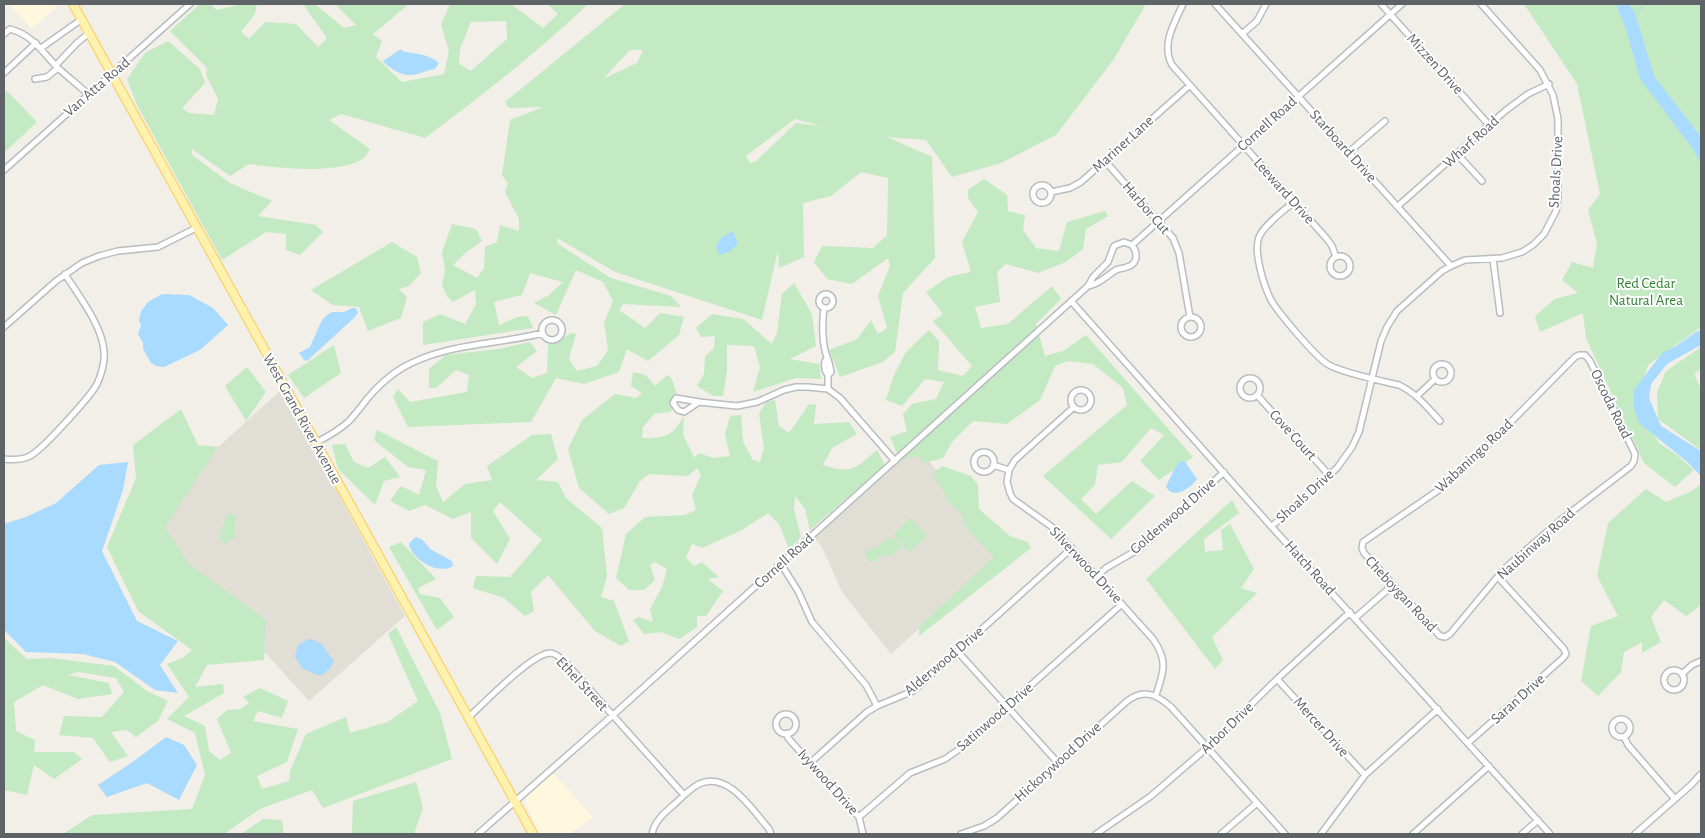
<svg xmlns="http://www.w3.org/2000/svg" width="1705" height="838" font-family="'Alegreya Sans',sans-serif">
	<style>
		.commercial { fill: #fff7de }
		.education { fill: #e1ded5 }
		.green { fill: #c3eac2; fill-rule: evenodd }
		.water { fill: #a9daff }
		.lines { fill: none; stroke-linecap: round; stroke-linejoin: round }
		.stream { stroke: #a9daff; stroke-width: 1 }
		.street-casing { stroke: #b9bdc1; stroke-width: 8 }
		.primary-casing { stroke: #facb57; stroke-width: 10 }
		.street { stroke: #fff; stroke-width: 5 }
		.primary { stroke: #fff1ae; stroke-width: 8 }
		.labels { text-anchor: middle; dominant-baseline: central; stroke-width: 4; stroke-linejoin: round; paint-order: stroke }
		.street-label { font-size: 15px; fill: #5e6368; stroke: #fff }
		.park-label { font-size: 15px; fill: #308533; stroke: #fff }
	</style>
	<rect width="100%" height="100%" fill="#f1efe7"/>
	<!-- commercial -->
	<path class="commercial" d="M9,4H60L32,29Z
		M553,773L593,818L569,834H540L525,803L527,796Z"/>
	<!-- education -->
	<path class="education" d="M281,390L405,616L309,701L269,657L138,520Z
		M915,446L1008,549L891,654L842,592L822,547L814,538Z"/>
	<!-- green -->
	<path class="green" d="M200,4H210L217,10L242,4H257L255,14L241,32L249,39L265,22L296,24L318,47L327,38L303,4H315L344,28L356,25L335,4H409L373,34L382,41L376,57L402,82L444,74L449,51L441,24L450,4H511L543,28L558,14L547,4H588C537,53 481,96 425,138L341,114L329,120L370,149C368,152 366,156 364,158C340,175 277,168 249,164L230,176L192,149V155L230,183L272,201L258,216L316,225L323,232L300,255L286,250V234L266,232L222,260L137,105L127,79L145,53L168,41L200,69L205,83L182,108L189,113L214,115L218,99L206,75L207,68L170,31ZM506,21L507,39L471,71L459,64L460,49L471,22Z
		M625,4H1146L1114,59L1056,135L1001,163L952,177L926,140L887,137L932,157L935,258L903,293L895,352L883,362L840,377L829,350L857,339L871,320L878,334L887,328L878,296L890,266L888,258L852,284L827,279L814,262L822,246L873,248L887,235L888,178L861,172L831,196L803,203L804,257L779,268L778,250L762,320L615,272L557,238L558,244L611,278L671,296L681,307L623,304L619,310L645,328L660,313L684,317L679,335L648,361L627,349L619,372L584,384L556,378L531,422L408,427L393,397L398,389L410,402L467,392L469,375L456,370L436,388H429V369L446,355L498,349L530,342L537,351L516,367L532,378L547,373L548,345L572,333L576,334L569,359L577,371L597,366L608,350L604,323L613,301L603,282L576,270L556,315L534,303L549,295L563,282L530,273L522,295L494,302L499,325L517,317L528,316L533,328L423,345V322L440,314L465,324L476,304L475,290L453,302L447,296L442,285L445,270L442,252L452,224L476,229L482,241L464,254L453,265L477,278L484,268L485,247L497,242L500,225L519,231V219L505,192L508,183L502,175L510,120L543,107L509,108L505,102ZM630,50H643L637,63L603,79ZM795,119L821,126L796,123L756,161L750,163L746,156Z
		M1524,4H1701V327L1648,365L1635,407L1659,443L1677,455L1694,470L1675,487L1644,463L1586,338L1583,313L1540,332L1535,316L1555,299L1578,293L1562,280L1572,262L1593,268L1597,243L1588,210L1600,194L1577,84Z
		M7,91L37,122L4,153V94Z
		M984,179L1007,195L1008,211L1025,215L1023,230L1036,248L1059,251L1067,222L1105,211L1108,216L1086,229L1083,249L1066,262L1038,273L1006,264L997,272L1000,302L975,307L981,328L1008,324L1052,286L1061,299L1036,324L1045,356L1063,351L1086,335L1193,457L1159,480L1140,461L1164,435L1151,428L1122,462L1098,465L1095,485L1081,499L1096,514L1132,481L1155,496L1111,539L1043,476L1127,405L1123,388L1093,364L1068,361L1055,366L1040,400L1007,424L973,421L952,442L943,458L925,463L917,456L900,460L890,437L907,431L903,414L912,404L936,399L944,382L925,379L902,406L886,400L894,375L906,352L929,330L939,341L938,370L963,376L972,366L933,321L943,314L926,292L948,277L971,272L962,242L978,212L968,198V190Z
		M392,242L417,257L421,273L409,286L399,289L407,297L401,318L368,331L359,307L333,305L311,290Z
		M794,283L812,314L816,346L790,359L819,364L821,379L796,378L753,392L760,367L754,346L727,345V371L723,396H713L697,386L704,374L705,356L714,348L715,336L701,337L696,328L712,314L743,319L772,344L777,333L782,294Z
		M334,345L341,373L304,398L288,375Z
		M1701,347V369L1694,374L1701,389V450L1658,419L1657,392L1666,371Z
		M247,367L266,392L246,421L225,386Z
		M633,372L646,375L655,386L667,375L672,379L679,402L670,412L654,414L643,427L642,438C666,438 672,437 684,416L683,435L694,457L700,453L712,458L730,456L725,435L730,416L741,415L743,442L753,460L760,462L764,448L759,414L766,402L775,400L779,426L789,433L809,404L816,405L814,424L849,422L857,434L832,448L823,465C853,475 855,468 877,450L885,465L810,530L805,509L795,496L794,509L801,537L789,549L779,524L768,513L742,530L702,548L692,544L686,557L694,566L702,562L719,577L708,579L723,591L706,616H697V627L679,639L661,632L644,634L633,620L639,617L653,622L650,609L662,587L667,569L655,562L650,565L655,580L644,590H629L616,578L626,534L645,517L685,515L696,510L692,495L701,475L697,468L688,476L649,474L640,481L624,508L609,514L579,488L568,449L582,420L615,394L636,398L642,393L631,386Z
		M181,409L198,445L218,447L165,527L189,564L266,620L264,660L207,665L195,687L223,684L224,693L184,716L205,726L209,751L220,760L231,753L217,719L227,710L240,709L249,703L243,697L260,688L288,701L282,718L258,711L253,721L298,729L287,762L257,776L262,789L289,781L290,771L306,734L346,717L350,733L388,722L418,701L388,634L396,627L440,713L452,759L323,808L312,790L260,809L224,834H63L92,815L192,809L205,775L195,733L167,719L189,697L167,664L183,658L192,650L138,611L107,547L136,478L133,445Z
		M377,430L438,461L436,486L443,502L465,484L492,480L487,466L532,435L551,434L558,459L536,480L558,482L566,498L602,528L607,576L601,597L614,601L629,641L621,646L595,631L548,575L531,592L534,611L525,616L504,598L473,588L476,576L510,577L542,540L500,502L493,511L510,539L497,564L471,538V512L453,519L425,505L409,511L390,501L401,486L419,495L426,470L408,467L374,440Z
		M345,444L354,462L368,468L385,457L400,477L384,481L375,505L338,469L332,445Z
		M942,466L971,476L978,485L979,509L1010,536L1028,542L1031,548L919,636V627L994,557L965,527L961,512L950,504L933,473Z
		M1701,484V605L1686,616L1664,600L1651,617L1661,642L1642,653V642L1624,652L1621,672L1598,696L1581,681L1591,626L1618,616L1597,576L1608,523L1646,489L1666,502L1692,491Z
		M1232,500L1239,513L1204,539L1205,552L1223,550L1221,530L1230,524L1254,569L1241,588L1257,593L1212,637L1223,660L1215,669L1146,579Z
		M227,514H236L235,530L236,540L232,538L224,544L219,539Z
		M911,518L927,536L909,552L893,534Z
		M888,538L895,539L902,546L901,550L898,549L891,557L885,554L877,559V561L870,562L865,556V550L876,548Z
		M401,542L436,579L418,588L420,594L440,598L454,617L437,630L389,547Z
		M4,638L27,659L51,658L114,666L147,691L168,701L158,721L136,737L127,730L111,732L128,756L110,762L93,738L59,735L64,716L102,717L124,692L116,678L78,672L68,675L109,683L112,694L78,699L43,685L14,702L16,731L35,740L34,752H74L82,759L54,779L34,765L27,795L4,790Z
		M416,782L423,808L414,834H352L353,801Z
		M263,819L282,820L284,834H241Z"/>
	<!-- water -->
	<path class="water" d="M1616,4H1629L1635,13L1654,76L1701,137V164L1693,149L1640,79L1627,32Z
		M401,49L402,51C415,54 429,54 439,63L435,69C427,70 418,75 411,75C401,76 389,68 383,61Z
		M733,231L738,244L729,252L719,255L716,246L721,238Z
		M162,294L189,295L213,308L228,325L200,350L164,367L156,366L151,363L143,349V343L138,334L141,325L139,321L141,311L148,302Z
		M352,308H356L358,313L354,318L307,361L304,360L299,353L310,347L322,320L327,315L332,312H344Z
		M1701,330V345L1667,364L1651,384L1649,398L1661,426L1701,451V476L1686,461L1639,423L1634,408V390L1662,353L1676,346L1696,332Z
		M1180,461L1185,462L1197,479C1191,488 1172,501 1166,486L1175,468Z
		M128,462L123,490L102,551L137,621L178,641L160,665L178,693L155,690L115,662L83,654L26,652L4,630V524L26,517L56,503L99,465Z
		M416,537L423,540L430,549L452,561L453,566C437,575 416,561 409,546L410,542Z
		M308,639C325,642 324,649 334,661L329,670L320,676L303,669L295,657L298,645Z
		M166,737L184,745L197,765L179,800L147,783L107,797L98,785L134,761Z"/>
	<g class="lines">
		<!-- stream -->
		<path class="stream" d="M1634,15L1646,4"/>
		<!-- street casing -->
		<g class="street-casing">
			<path id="street" d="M1183,4C1174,24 1161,44 1172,65L1327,239L1332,246L1336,257
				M1215,4L1451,266
				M1381,4L1489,125
				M4,34L10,29C33,35 42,52 58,68C68,77 78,85 88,94
				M1242,34L1257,21L1266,4
				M41,48L82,19
				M56,65L77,43L89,33
				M4,73L36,43
				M35,79L47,77L58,68
				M1349,152L1385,121
				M1457,154L1482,181
				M1105,161L1173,238L1179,253L1190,317
				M4,170L190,4
				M1033 194a9 9 0 1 1 18 0a9 9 0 1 1-18 0Z
				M1051,192L1070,188L1081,182L1189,86
				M1294,202C1284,210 1264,225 1259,237C1253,252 1264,286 1271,300C1278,312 1317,359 1329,365C1344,373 1381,381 1399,385C1416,393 1427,407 1440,421
				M1398,206L1505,111L1528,94L1549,84
				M1132,245L1402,4
				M1330 266a10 10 0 1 1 20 0a10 10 0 1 1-20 0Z
				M1493,259L1500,313
				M819 301a7 7 0 1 1 14 0a7 7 0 1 1-14 0Z
				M1071,301L1270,525L1550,834
				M824,308C822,322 822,344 827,357C829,362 830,366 831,372L828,375V389
				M1181 327a10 10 0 1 1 20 0a10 10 0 1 1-20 0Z
				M542 330a10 10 0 1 1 20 0a10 10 0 1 1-20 0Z
				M4,327L56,281L82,263L99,256L118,251L158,247L196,228
				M1579,355H1585L1590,361L1635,454L1634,461L1631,466L1562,519L1518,557L1504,569L1450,634L1445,637L1440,636L1364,553L1362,548L1363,542L1443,487L1495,438L1575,357Z
				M827,358C823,363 824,370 828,375
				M1433 373a9 9 0 1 1 18 0a9 9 0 1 1-18 0Z
				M1240 388a10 10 0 1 1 20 0a10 10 0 1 1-20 0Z
				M1071 400a10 10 0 1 1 20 0a10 10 0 1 1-20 0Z
				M1257,395L1329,475
				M1417,396L1435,379
				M699,402L684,412L678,410L673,403L676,398L699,402L737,406L757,402L784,390L796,387H808L828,389L840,398L895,461
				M1074,407L1015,460L1009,470L1007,482L1010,493L1013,499L1052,527L1153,639C1168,660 1164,672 1156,695
				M315,443C327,437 338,431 348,422C355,415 361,407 367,399C377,387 389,376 402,368C445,343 496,345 543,333
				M974 462a10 10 0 1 1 20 0a10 10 0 1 1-20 0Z
				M4,459C12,460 22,460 30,456C43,449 90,397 97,384C102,373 105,363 104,351C102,325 78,295 65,274
				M993,465L1009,470
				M1272,526L1337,468L1352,447L1359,432L1381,341L1387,327L1397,311L1442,271L1451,266L1465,260L1502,258L1522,252L1533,245L1544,234L1556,211L1558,198V119L1553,95L1540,70L1481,4
				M781,564L798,591L812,622L866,685L877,706
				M1097,576L1106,568L1139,549L1224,472
				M1355,618L1393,585
				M958,652L1058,763
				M1664 680a10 10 0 1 1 20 0a10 10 0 1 1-20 0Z
				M1682,674L1692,665L1701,661
				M1277,679L1365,775
				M776 724a10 10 0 1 1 20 0a10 10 0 1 1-20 0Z
				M468,718C483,704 531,654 550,653C556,653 562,659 566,663L684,795
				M1612 728a9 9 0 1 1 18 0a9 9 0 1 1-18 0Z
				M787,733L788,738L859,817L863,834
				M1624,737L1628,745L1675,799
				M1468,743L1563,658L1566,654L1564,649L1498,577
				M810,763L867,712L877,706L913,691L1072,548
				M859,817L910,773L945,759L958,750L1122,604
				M478,834L612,716L1088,286L1093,277L1108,262L1114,246L1124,242L1132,245C1138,253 1138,264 1127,267C1123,269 1119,268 1116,270C1106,276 1100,284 1088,286
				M652,834C655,819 667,811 678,801C684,795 691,788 699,784C728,770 753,811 769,829L771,834
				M961,834L984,826L997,818L1126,702C1143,688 1156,694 1171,707L1285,834
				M1096,834L1151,796L1208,747L1277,679L1350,612
				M1221,834L1257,803
				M1321,834L1365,775L1438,709
				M1413,834L1489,766
				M1522,834L1538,820
				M1635,834L1691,785L1701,774"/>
		</g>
		<!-- primary casing -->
		<g class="primary-casing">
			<path id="primary" d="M73,4L533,834"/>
		</g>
		<!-- street -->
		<use href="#street" class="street"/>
		<!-- primary -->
		<use href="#primary" class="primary"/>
	</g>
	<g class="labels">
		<!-- street labels -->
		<g class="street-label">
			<text transform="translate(1435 64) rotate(48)">Mizzen Drive</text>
			<text transform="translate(97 87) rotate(-41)">Van Atta Road</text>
			<text transform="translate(1267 124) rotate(-42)">Cornell Road</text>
			<text transform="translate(1471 142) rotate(-42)">Wharf Road</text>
			<text transform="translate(1123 144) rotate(-42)">Mariner Lane</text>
			<text transform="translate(1343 146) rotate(48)">Starboard Drive</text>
			<text transform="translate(1556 172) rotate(-87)">Shoals Drive</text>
			<text transform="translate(1284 191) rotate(48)">Leeward Drive</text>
			<text transform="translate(1146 208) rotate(49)">Harbor Cut</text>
			<text transform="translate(1611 404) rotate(64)">Oscoda Road</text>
			<text transform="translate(302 419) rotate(61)">West Grand River Avenue</text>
			<text transform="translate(1293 435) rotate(48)">Cove Court</text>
			<text transform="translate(1474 456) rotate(-43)">Wabaningo Road</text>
			<text transform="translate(1305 496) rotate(-42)">Shoals Drive</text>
			<text transform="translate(1173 516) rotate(-41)">Goldenwood Drive</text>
			<text transform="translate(1536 544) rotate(-42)">Naubinway Road</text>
			<text transform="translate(784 561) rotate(-42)">Cornell Road</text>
			<text transform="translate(1086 565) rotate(47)">Silverwood Drive</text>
			<text transform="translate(1310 568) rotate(48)">Hatch Road</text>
			<text transform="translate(1401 594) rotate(47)">Cheboygan Road</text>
			<text transform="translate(944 661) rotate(-40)">Alderwood Drive</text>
			<text transform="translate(582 684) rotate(47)">Ethel Street</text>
			<text transform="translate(1518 699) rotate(-42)">Saran Drive</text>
			<text transform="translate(995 717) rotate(-41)">Satinwood Drive</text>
			<text transform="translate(1321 727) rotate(48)">Mercer Drive</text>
			<text transform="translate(1227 728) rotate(-44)">Arbor Drive</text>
			<text transform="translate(1058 762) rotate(-42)">Hickorywood Drive</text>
			<text transform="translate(828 782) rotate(48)">Ivywood Drive</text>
		</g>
		<!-- park labels -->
		<g class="park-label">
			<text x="1646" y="283">Red Cedar<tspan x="1646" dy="17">Natural Area</tspan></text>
		</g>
	</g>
	<!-- border -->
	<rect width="1705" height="838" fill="none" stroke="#5e6368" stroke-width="10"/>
</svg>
